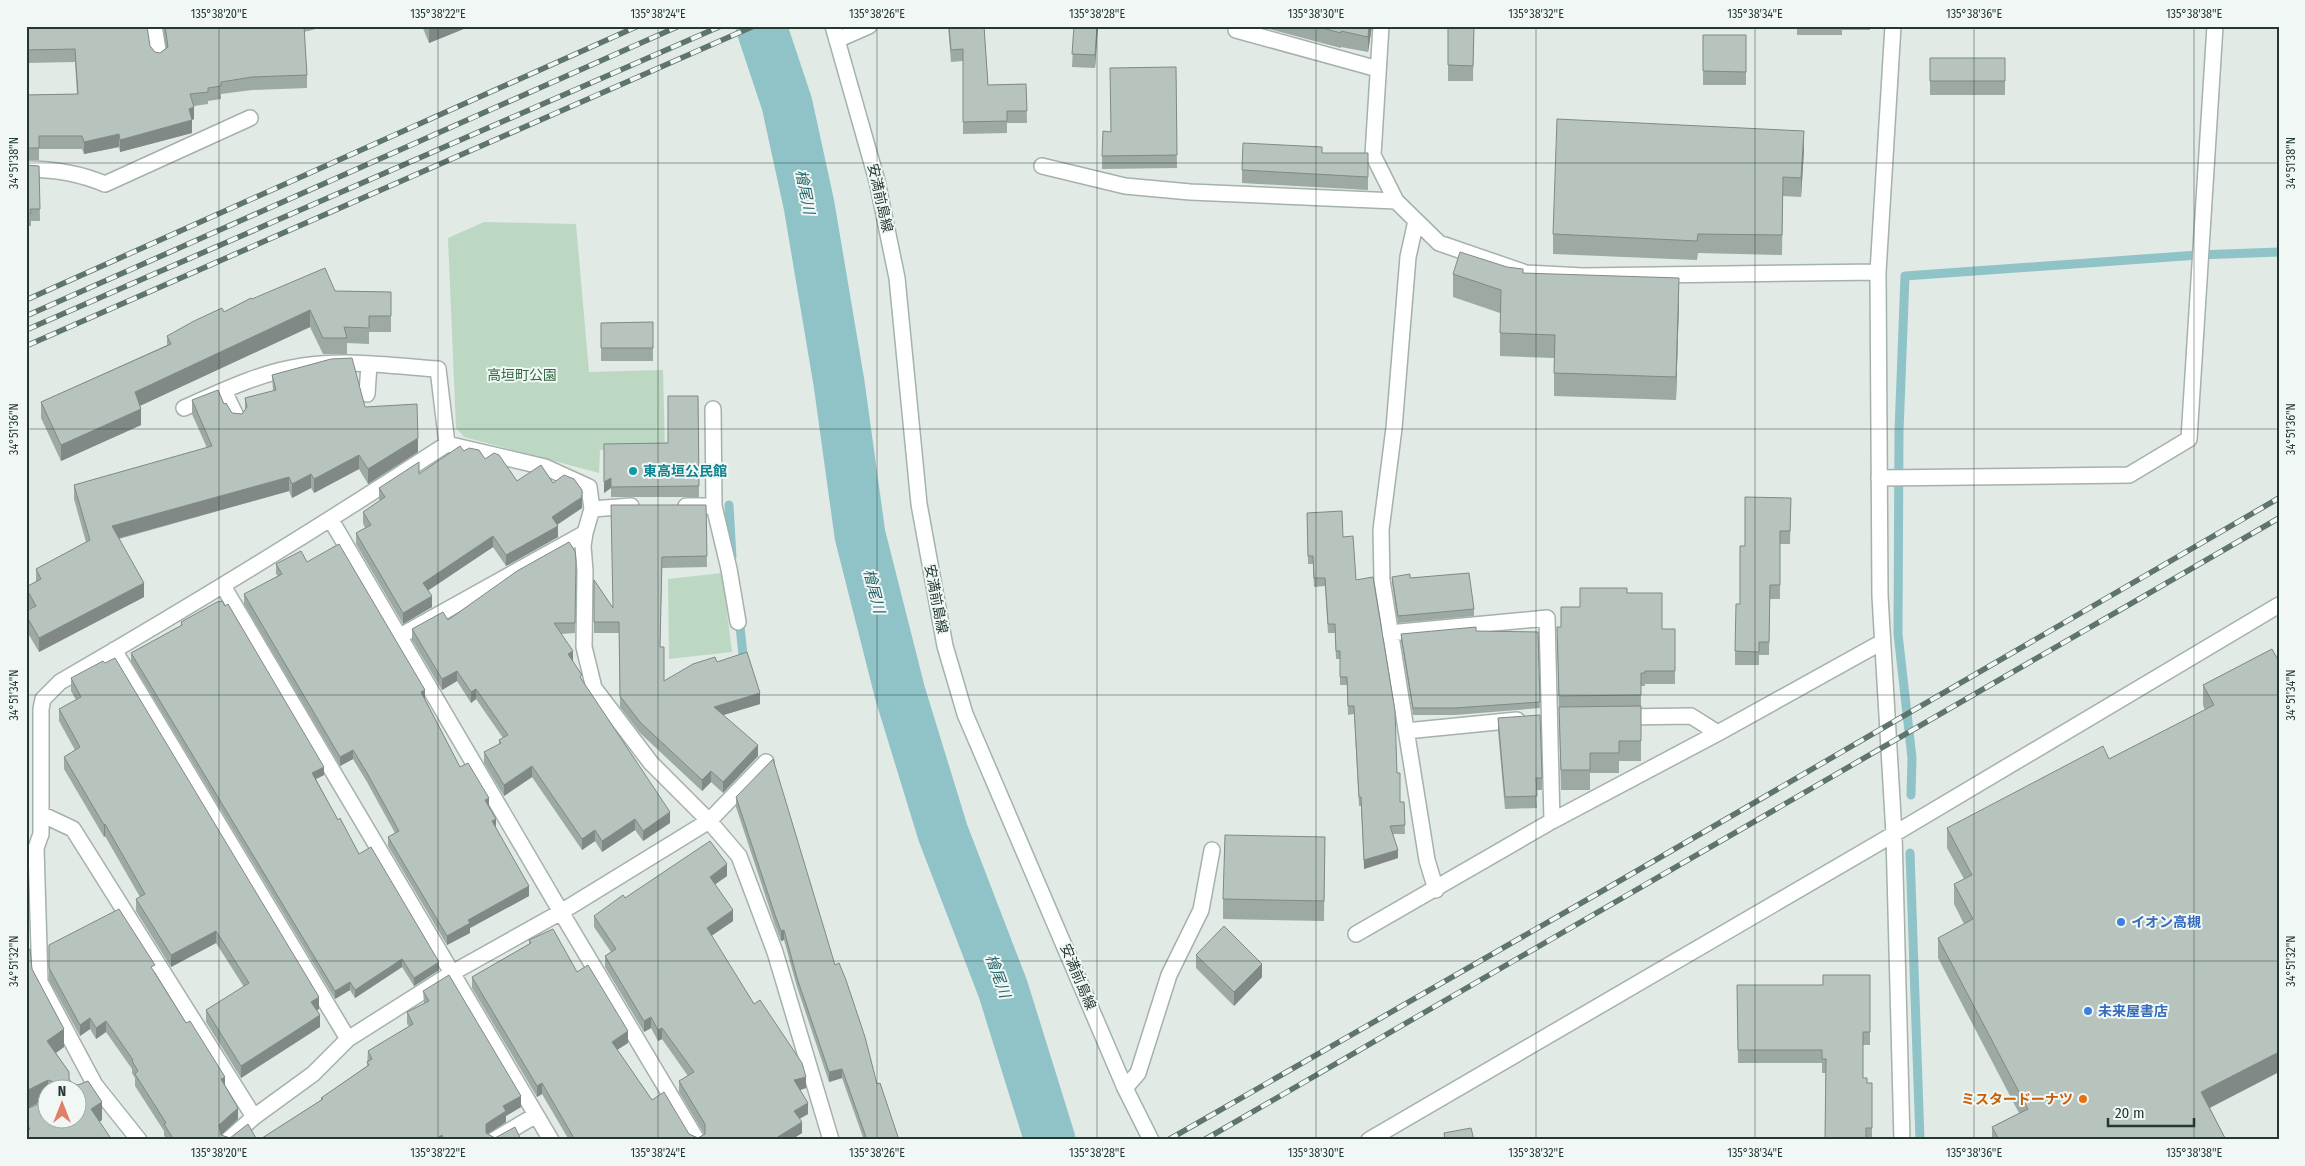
<svg xmlns="http://www.w3.org/2000/svg" width="2305" height="1166" font-family="'Fira Sans Condensed','Noto Sans JP',sans-serif">
	<style>
		.green { fill: #bcd8c2 }
		.lines { fill: none; stroke-linecap: round; stroke-linejoin: round }
		.stream { stroke: #8fc3c8; stroke-width: 9 }
		.river { stroke: #8fc3c8; stroke-width: 51 }
		.minor-casing { stroke: #a5b1ab; stroke-width: 18 }
		.tertiary-casing { stroke: #a5b1ab; stroke-width: 18 }
		.secondary-casing { stroke: #a2b4ac; stroke-width: 18 }
		.minor { stroke: #fff; stroke-width: 15 }
		.tertiary { stroke: #fff; stroke-width: 15 }
		.secondary { stroke: #fff; stroke-width: 15 }
		.rail-casing { stroke: #5e746c; stroke-width: 5.5 }
		.rail { stroke: #f1f7f4; stroke-width: 4; stroke-dasharray: 11; stroke-linecap: butt }
		.wall { fill: #9da9a3 }
		.shaded-wall { fill: #808985 }
		.building { fill: #b7c4be; stroke: #808985 }
		.ticks { fill: none; stroke: #243831; stroke-width: 1; stroke-opacity: 0.45 }
		.culture-dot { fill: #0f9aa8; stroke: #f1f7f4; stroke-width: 2 }
		.shop-dot { fill: #3f7fe0; stroke: #f1f7f4; stroke-width: 2 }
		.food-dot { fill: #e8710a; stroke: #f1f7f4; stroke-width: 2 }
		.labels { text-anchor: middle; dominant-baseline: central; stroke-width: 4; stroke-linejoin: round; paint-order: stroke }
		.street-label { font-size: 14px; fill: #243831; stroke: #f1f7f4 }
		.park-label { font-size: 14px; fill: #336a44; stroke: #f1f7f4 }
		.culture-label { font-size: 14px; font-weight: bold; fill: #0d838f; stroke: #f1f7f4; text-anchor: start }
		.shop-label { font-size: 14px; font-weight: bold; fill: #366cbe; stroke: #f1f7f4; text-anchor: start }
		.food-label { font-size: 14px; font-weight: bold; fill: #c56008; stroke: #f1f7f4; text-anchor: end }
		.water-label { font-size: 15px; font-style: italic; fill: #25656d; stroke: #f1f7f4 }
		.neatline { fill: none; stroke: #243831; stroke-width: 2 }
		.ticks-label { font-size: 12px; text-anchor: middle; fill: #243831 }
	</style>
	<rect width="100%" height="100%" fill="#e1eae5"/>
	<!-- green -->
	<path class="green" d="M484,222L576,224L589,372L663,370L665,451L600,450L599,473L464,437L456,428L448,238Z
		M722,573L732,652L669,659L668,579Z"/>
	<g class="lines">
		<!-- stream -->
		<path class="stream" d="M729,505L732,557
			M739,617L743,655
			M1911,795L1912,758L1898,634L1899,431L1905,276L2198,255L2279,252
			M1910,853L1920,1140"/>
		<!-- river -->
		<path class="river" d="M761,26L787,104L809,205L839,383L860,535L900,693L943,833L1003,989L1050,1140"/>
		<!-- minor casing -->
		<g class="minor-casing">
			<path id="minor" d="M154,26L159,56
				M1381,26L1373,155L1396,201L1439,243L1526,273L1583,276L1878,272
				M1893,26L1878,272L1880,596L1894,834L1902,1140
				M1236,30L1378,69
				M837,40L869,26
				M1042,166L1125,186L1190,192L1396,201
				M26,169C55,169 79,173 105,184L250,118
				M1416,221L1408,257L1394,428L1381,530L1382,580L1427,860L1436,890
				M224,391L238,420
				M367,394L369,364
				M184,408C222,391 261,372 303,366C348,359 394,366 438,369L447,444
				M686,506H714L713,409
				M714,506L729,569L738,622
				M331,520L561,912L697,1140
				M223,586L551,1140
				M1389,633L1547,618L1552,821
				M400,636L585,533L592,509L631,506
				M114,650L348,1039
				M1623,717L1691,716L1718,733
				M1406,731L1517,720
				M766,762L709,821L739,856L775,952L831,1140
				M41,814L73,829L254,1117
				M1356,934L1552,821L1718,733L1882,642
				M1125,1088L1138,1073L1169,975L1201,910L1212,850
				M139,1140L95,1085L40,982L36,848L41,834V709L43,699L60,682C191,606 320,527 447,444L545,467L589,487L592,509
				M228,1140L254,1117L313,1074L348,1039L452,973L561,912L709,821L651,763L594,688L584,647L585,571L583,546L585,533
				M494,1140L536,1115
				M1369,1140L1894,834L2279,605"/>
		</g>
		<!-- tertiary casing -->
		<g class="tertiary-casing">
			<path id="tertiary" d="M1879,478L2129,475L2189,439L2215,26"/>
		</g>
		<!-- secondary casing -->
		<g class="secondary-casing">
			<path id="secondary" d="M833,26L877,181L897,278L919,504L945,646L965,714L1125,1088L1151,1140"/>
		</g>
		<!-- minor -->
		<use href="#minor" class="minor"/>
		<!-- tertiary -->
		<use href="#tertiary" class="tertiary"/>
		<!-- secondary -->
		<use href="#secondary" class="secondary"/>
		<!-- rail casing -->
		<g class="rail-casing">
			<path id="rail" d="M26,300L638,26
				M26,316L679,26
				M26,330L721,26
				M26,346L754,26
				M1168,1140L1597,894L2279,498
				M1204,1140L2279,518"/>
		</g>
		<!-- rail -->
		<use href="#rail" class="rail"/>
	</g>
	<!-- wall -->
	<path class="wall" d="M26,26L150,46L155,52L160,53L166,48L163,26H316V29L304,32L307,75V88L252,90L221,94V99L208,101V104L194,106V119L192,120V133L120,152L119,147L84,154L82,149H39V160H26V95L77,94L75,62L26,63Z
		M422,26H471L429,43Z
		M948,26H984L988,85L1026,84L1027,123H1007V133L963,134V61L951,62Z
		M1074,26H1098L1095,68L1072,67Z
		M1258,26H1372L1368,52L1341,47V48Z
		M1448,26H1474L1473,81H1448Z
		M1725,26H1870V30H1842V35H1797V28H1725Z
		M1703,35H1746V85H1703Z
		M1930,58H2005V95H1930Z
		M1176,67L1177,168L1102,169V156L1111,132Z
		M1804,150L1801,197L1783,196L1782,255L1698,253L1697,260L1553,254V234Z
		M1322,153H1368V190L1242,183V170Z
		M26,165L39,166L40,221H31V226H26Z
		M1523,273L1679,301L1676,400L1554,396V358L1500,356V313L1453,297V274Z
		M335,291L391,292V332H369V344L347,343V354H323L310,327L140,406L141,425L61,461L41,418V402L167,345V336L224,312L252,299Z
		M653,322V361H601V323Z
		M272,375L365,407L418,452L368,484L359,469L314,493L311,488L292,498L289,491L119,539L144,597L39,652L26,630V611L30,609L26,603V587L36,582V569L86,542L74,499V485L207,448L192,414V400L224,404L232,413L242,414L245,410V398L273,391Z
		M698,396L699,497H611V488L604,493V444L668,443Z
		M464,451L485,459L517,481L553,483L582,508L557,525L558,537L506,566L493,547L428,590L432,607L403,624L356,544V533L365,528L363,523V512L380,501L379,499V488L419,474Z
		M1791,498L1790,544H1780V599H1770L1769,655H1759V665H1735V651L1740,604Z
		M706,505L707,567L662,568L660,647L664,681L717,662L760,704L723,715L758,756L723,793L711,782L702,791L640,733L620,707L619,633H594V580L613,608Z
		M1307,513L1343,537L1356,580L1397,773L1400,802H1404L1405,834H1393L1398,858L1364,869L1361,806H1359L1354,714L1348,715L1347,685H1340V659H1336L1335,633H1328L1325,586L1314,587L1313,564H1308Z
		M575,551V633L561,634L582,681L670,823L643,841L635,830L602,852L595,841L582,850L532,777L504,796L484,763V752L499,745V740L503,738L476,699L471,703L457,681L442,690L412,640V629L448,620Z
		M307,562L425,699L460,767L489,806L496,827L529,896L470,928V933L447,945L388,846V837L395,833L367,782L353,759L340,766L244,604V594L278,576L276,574V564Z
		M1392,577L1474,609V616L1398,623L1392,583Z
		M1627,593L1662,629H1675V684H1645V686H1641V761H1619V773H1590V790H1561L1557,639L1561,627L1580,607Z
		M181,622L324,775L316,779L338,820L359,854L439,970L414,986L402,967L355,998L350,990L335,999L131,661V653L181,626Z
		M1476,631L1538,632L1540,708L1455,715H1413L1401,641V634Z
		M2272,649L2279,1072L2210,1108L2226,1140H1992V1127L2019,1113L1938,958V938L1964,924L1954,904V884L1964,879L1947,848V828L2109,759L2205,710L2203,705V685Z
		M71,678L319,1009L317,1010L320,1027L241,1078L206,1022V1010L244,987L216,943L171,967L136,911V899L140,897L105,836L104,837L64,769V757L75,750L59,721V709L76,700L71,691Z
		M1498,718L1542,778V790H1536L1537,808L1505,809L1498,731Z
		M736,797L835,965L877,1084L899,1140H864L842,1078L829,1082L797,987L784,940L781,941L775,925L736,807Z
		M1325,837L1324,921L1223,919V899Z
		M727,876L715,884L733,921L711,936L806,1088L800,1090L808,1114L799,1119L802,1133L791,1140H569L542,1094L537,1097L472,988V977L529,944V940L577,972L628,1043L617,1050L652,1100L689,1134L698,1138L704,1134L679,1092V1081L688,1076L662,1039L658,1041L651,1028L644,1032L605,967V956L611,952L594,927V916L625,898Z
		M49,945L155,972L225,1086L238,1119L221,1135L230,1138L257,1140H167L164,1135V1131L135,1086V1078L132,1073V1069L106,1032L96,1039L90,1029L80,1036L49,980Z
		M30,949L32,969L64,1029V1047L56,1053L69,1072V1079L72,1083L78,1085L88,1081L102,1102V1120L99,1122L112,1140H26V1109L48,1100V1118H78V1088H48V1098L26,1109V951Z
		M1196,955L1262,977L1234,1006L1196,968Z
		M1870,975V1045H1863V1078L1867,1083H1872V1140H1825L1826,1073H1822V1063H1738L1737,985H1823Z
		M423,991L521,1107L506,1116V1122L488,1134L495,1138L521,1140H259L321,1100V1098L367,1066L368,1051L409,1026L407,1024V1012L424,1003Z"/>
	<!-- shaded-wall -->
	<path class="shaded-wall" d="M429,26H471L429,43Z
		M1097,26H1098L1095,68V55Z
		M1369,26H1372L1368,52V37Z
		M194,107V119L189,121V109Z
		M192,120V133L120,152V140Z
		M1804,131V150L1801,197V178Z
		M119,134V147L84,154V142Z
		M1679,278V301L1676,400V377Z
		M310,310V327L135,408V392Z
		M141,409V425L61,461V445Z
		M418,438V452L368,484V469Z
		M359,455V469L314,493V479Z
		M311,474V488L292,498V484Z
		M289,477V491L112,540V526Z
		M611,478V488L604,493V482Z
		M582,497V508L552,528V517Z
		M558,526V537L506,566V555Z
		M493,536V547L423,594V583Z
		M144,583V597L39,652V638Z
		M432,596V607L403,624V613Z
		M573,651V662L568,654Z
		M457,671V681L442,690V679Z
		M476,689V699L471,703V692Z
		M425,690V699L421,701V692Z
		M760,693V704L714,718V707Z
		M758,745V756L723,793V782Z
		M353,750V759L340,766V757Z
		M532,766V777L504,796V785Z
		M324,767V775L312,781V773Z
		M711,771V782L702,791V780Z
		M489,798V807L485,800Z
		M670,812V823L643,841V831Z
		M496,819V828L492,821Z
		M635,819V830L602,852V841Z
		M105,824V836L104,837V825Z
		M595,830V841L582,850V839Z
		M1398,850V858L1364,869V860Z
		M727,864V876L710,888V877Z
		M529,886V896L470,928V933L447,945V936L468,920Z
		M733,910V921L707,939V928Z
		M784,930V940L781,941V931Z
		M216,931V943L171,967V955Z
		M402,959V967L355,998V990Z
		M439,962V970L414,986V978Z
		M1262,964V977L1234,1006V992Z
		M350,982V990L335,999V991Z
		M319,997V1009L311,1014V1002Z
		M320,1015V1027L241,1078V1066Z
		M651,1017V1028L644,1032V1021Z
		M90,1018V1029L80,1036V1025Z
		M106,1021V1032L96,1039V1028Z
		M662,1028V1039L658,1041V1030Z
		M64,1029V1047L47,1059V1041Z
		M628,1031V1043L612,1053V1042Z
		M2279,1052V1072L2201,1112V1092Z
		M842,1069V1078L829,1082V1072Z
		M225,1077V1088L221,1079Z
		M806,1077V1088L794,1092V1080Z
		M48,1080V1098L26,1109V1091Z
		M542,1083V1094L537,1097V1086Z
		M521,1096V1107L506,1116V1122L486,1135V1124L503,1106Z
		M102,1102V1120L91,1127V1109Z
		M808,1103V1114L794,1122V1111Z
		M238,1108V1119L219,1137V1125Z
		M802,1122V1133L791,1140H773Z
		M442,1135V1140H434Z"/>
	<!-- building -->
	<path class="building" d="M26,26H147L150,46L155,52L160,53L168,47L165,26H304L307,75L252,77L221,82V86L208,88V92L190,94L194,107L189,109L192,120L120,140L119,134L84,142L82,136H39V148H26V95L78,94L75,49L26,50Z
		M949,26H984L988,85L1026,84L1027,111H1007V121L963,122V49L951,50Z
		M1074,26H1097L1095,55L1072,54Z
		M1315,26H1369L1368,37L1341,31V33Z
		M1448,26H1474L1473,66L1448,65Z
		M1703,35H1746V72L1703,71Z
		M1930,58H2005V81H1930Z
		M1176,67L1177,155L1102,156L1103,131L1111,132L1110,68Z
		M1557,119L1804,131L1801,178L1783,177L1782,235L1698,234L1697,241L1553,234Z
		M1243,143L1322,147V153H1368V177L1242,170Z
		M26,165L39,166L40,209H30L31,213L26,214Z
		M1460,252L1507,267L1523,269V273L1679,278L1676,377L1554,373L1555,335L1500,333L1501,290L1453,274Z
		M325,268L335,291L391,292V316H369V328L344,327L347,338H323L310,310L135,392L141,409L61,445L41,402L171,344L167,336L194,321L222,308L224,312L251,298L252,299Z
		M653,322V348H601V323Z
		M352,358L365,407L417,404L418,438L368,469L359,455L314,479L311,474L292,484L289,477L112,526L144,583L39,638L26,615V611L36,606L26,588V587L41,579L36,569L90,540L74,485L212,446L192,400L218,390L224,404L226,403L232,413L242,414L247,407L245,398L276,390L272,375L331,359Z
		M668,396H698L699,486L611,487V478L604,482V444L668,443Z
		M460,446L464,451L469,448L479,450L485,459L494,453L499,455L517,481L541,465L553,483L564,475L574,479L582,490V497L552,517L558,526L506,555L493,536L423,583L432,596L403,613L356,533L371,525L363,512L385,497L379,488L419,462V474Z
		M1745,497L1791,498L1790,531H1780V585H1770L1769,642H1759V652L1735,651L1736,604H1740V546H1745Z
		M611,505H706L707,556L662,557L660,647H664V681L693,664L715,657L717,662L747,652L760,693L714,707L758,745L723,782L711,771L702,780L640,722L620,696L619,622H594V580L613,608Z
		M1342,511L1343,537L1353,536L1356,580L1373,577L1395,711L1397,773H1400V802H1404L1405,825L1390,826L1398,850L1364,860L1361,797H1359L1354,706H1348L1347,677H1340V651H1336L1335,624H1328L1325,578H1314L1313,556H1308L1307,513Z
		M569,542L575,551L576,561L575,623H554L573,651L568,654L582,675L580,677L670,812L643,831L635,819L602,841L595,830L582,839L532,766L504,785L484,752L501,743L499,740L508,735L476,689L471,692L457,671L442,679L412,629L443,612L448,620L517,571Z
		M339,544L425,690L421,692L460,767L468,763L489,798L485,800L496,819L492,821L529,886L468,920L470,923L447,936L388,837L399,831L367,773L353,750L340,757L244,594L282,574L276,564L301,551L307,562Z
		M1469,573L1474,609L1398,616L1392,577L1410,574V578Z
		M1580,588H1627V593H1662V629H1675V671H1645V673H1641V695L1559,696L1557,627H1561V607H1580Z
		M222,601L225,606L228,604L324,767L312,773L338,820L340,818L359,854L371,847L439,962L414,978L402,959L355,990L350,982L335,991L131,653L182,625L181,622L217,602Z
		M1476,627V631L1538,632L1540,702L1455,708H1413L1401,634Z
		M2272,649L2279,662V1052L2201,1092L2226,1140H1999L1992,1127L2028,1109L1938,938L1973,919L1954,884L1972,875L1947,828L2103,746L2109,759L2214,705L2203,685Z
		M115,658L319,997L311,1002L320,1015L241,1066L206,1010L249,983L216,931L171,955L136,899L145,894L105,824L104,825L64,757L80,747L59,709L81,697L71,678L103,661L105,663Z
		M1641,706V741H1619V753H1590V770H1561L1559,707Z
		M1540,715L1542,778H1536L1537,796L1505,797L1498,718Z
		M773,759L835,965L839,963L846,980L865,1037L877,1084L880,1083L899,1140H867L842,1069L829,1072L797,978L784,930L781,931L775,915L736,797Z
		M1225,835L1325,837L1324,901L1223,899Z
		M710,841L727,864L710,877L733,910L707,928L754,1004L760,1000L802,1063L806,1077L794,1080L808,1103L794,1111L802,1122L773,1140H575L542,1083L537,1086L472,977L531,943L529,940L553,929L577,972L588,965L628,1031L612,1042L652,1100L664,1092L689,1134L698,1138L705,1134V1124L679,1081L694,1072L662,1028L658,1030L651,1017L644,1021L605,956L616,949L594,916L623,895L625,898Z
		M119,909L155,965L151,967L186,1023L190,1021L225,1077L221,1079L238,1108L219,1125L221,1135L230,1138L248,1124L257,1140H183V1139L181,1140H174L164,1124L166,1123L135,1074L138,1071L132,1061L133,1060L106,1021L96,1028L90,1018L80,1025L49,968V945Z
		M1224,926L1262,964L1234,992L1196,955Z
		M30,949L32,969L64,1029L47,1041L69,1072V1079L72,1083L78,1085L88,1081L102,1102L91,1109L112,1140H26V1131L30,1129L26,1123V1109L48,1100V1118H78V1088H57L54,1082L48,1080L26,1091V951Z
		M449,975L521,1096L503,1106L506,1111L486,1124V1133L495,1138L515,1127L521,1140H444L442,1135L434,1140H259L323,1099L321,1098L369,1065L367,1062L372,1059L368,1051L413,1024L407,1012L429,1001L423,991Z
		M1823,975H1870V1032H1863V1078H1867V1083H1872V1128H1866V1140H1825L1826,1059H1822V1050H1738L1737,985H1823Z
		M1471,1128L1474,1140H1445L1444,1133Z"/>
	<!-- ticks -->
	<path class="ticks" d="M219,26V1140M438,26V1140M658,26V1140M877,26V1140M1097,26V1140M1316,26V1140M1536,26V1140M1755,26V1140M1974,26V1140M2194,26V1140M26,163H2279M26,429H2279M26,695H2279M26,961H2279"/>
	<!-- markers -->
	<circle class="culture-dot" cx="633" cy="471" r="5"/>
	<g class="shop-dot">
		<circle cx="2121" cy="922" r="5"/>
		<circle cx="2088" cy="1011" r="5"/>
	</g>
	<circle class="food-dot" cx="2083" cy="1099" r="5"/>
	<g class="labels">
		<!-- street labels -->
		<g class="street-label">
			<text transform="translate(880 198) rotate(77)">安満前島線</text>
			<text transform="translate(936 599) rotate(79)">安満前島線</text>
			<text transform="translate(1078 977) rotate(67)">安満前島線</text>
		</g>
		<!-- park labels -->
		<g class="park-label">
			<text x="522" y="375">高垣町公園</text>
		</g>
		<!-- culture labels -->
		<g class="culture-label">
			<text x="643" y="471">東高垣公民館</text>
		</g>
		<!-- shop labels -->
		<g class="shop-label">
			<text x="2131" y="922">イオン高槻</text>
			<text x="2098" y="1011">未来屋書店</text>
		</g>
		<!-- food labels -->
		<g class="food-label">
			<text x="2073" y="1099">ミスタードーナツ</text>
		</g>
		<!-- water labels -->
		<g class="water-label">
			<text transform="translate(805 192) rotate(79)">檜尾川</text>
			<text transform="translate(874 591) rotate(76)">檜尾川</text>
			<text transform="translate(998 976) rotate(70)">檜尾川</text>
		</g>
	</g>
	<!-- border -->
	<rect width="2305" height="1166" fill="none" stroke="#f1f7f4" stroke-width="55"/>
	<!-- north arrow -->
	<g transform="translate(62 1104)"><circle r="24" fill="#f1f7f4" stroke="#9faba6"/>
	<path d="M0-4L9 19L0 12L-9 19Z" fill="#e17e68"/>
	<text y="-8" font-size="14" font-weight="bold" text-anchor="middle" fill="#243831">N</text>
	</g>
	<!-- scale -->
	<path d="M2108 1118v8h86v-8" fill="none" stroke="#243831" stroke-width="2.5"/>
	<text x="2115" y="1118" font-size="15" fill="#243831" stroke="#f1f7f4" stroke-width="4" paint-order="stroke">20 m</text>
	<rect x="28" y="28" width="2250" height="1110" class="neatline"/>
	<g class="ticks-label">
		<text x="219" y="18">135°38'20"E</text>
		<text x="438" y="18">135°38'22"E</text>
		<text x="658" y="18">135°38'24"E</text>
		<text x="877" y="18">135°38'26"E</text>
		<text x="1097" y="18">135°38'28"E</text>
		<text x="1316" y="18">135°38'30"E</text>
		<text x="1536" y="18">135°38'32"E</text>
		<text x="1755" y="18">135°38'34"E</text>
		<text x="1974" y="18">135°38'36"E</text>
		<text x="2194" y="18">135°38'38"E</text>
		<text transform="translate(14 163) rotate(-90)" y="4">34°51'38"N</text>
		<text transform="translate(2291 163) rotate(-90)" y="4">34°51'38"N</text>
		<text transform="translate(14 429) rotate(-90)" y="4">34°51'36"N</text>
		<text transform="translate(2291 429) rotate(-90)" y="4">34°51'36"N</text>
		<text transform="translate(14 695) rotate(-90)" y="4">34°51'34"N</text>
		<text transform="translate(2291 695) rotate(-90)" y="4">34°51'34"N</text>
		<text transform="translate(14 961) rotate(-90)" y="4">34°51'32"N</text>
		<text transform="translate(2291 961) rotate(-90)" y="4">34°51'32"N</text>
		<text x="219" y="1157">135°38'20"E</text>
		<text x="438" y="1157">135°38'22"E</text>
		<text x="658" y="1157">135°38'24"E</text>
		<text x="877" y="1157">135°38'26"E</text>
		<text x="1097" y="1157">135°38'28"E</text>
		<text x="1316" y="1157">135°38'30"E</text>
		<text x="1536" y="1157">135°38'32"E</text>
		<text x="1755" y="1157">135°38'34"E</text>
		<text x="1974" y="1157">135°38'36"E</text>
		<text x="2194" y="1157">135°38'38"E</text>
	</g>
</svg>
